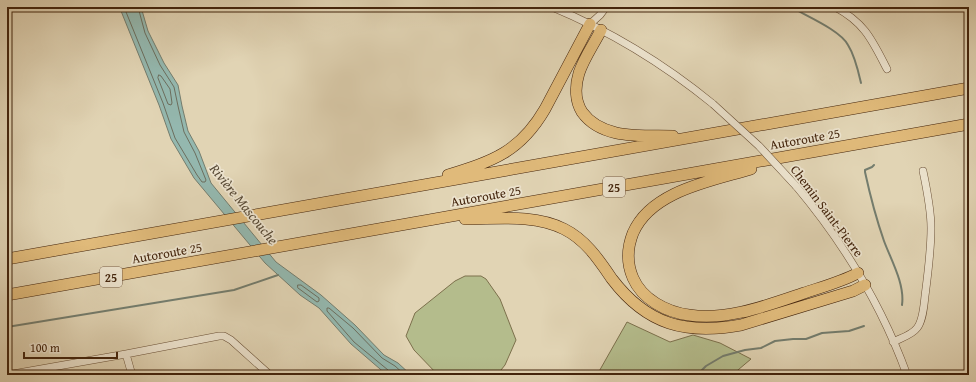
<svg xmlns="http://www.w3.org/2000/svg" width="976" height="382" font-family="'Gentium Book Plus',serif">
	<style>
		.green { fill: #b4bc8c; stroke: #7c704c }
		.water { fill: #94b8af; stroke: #747d6e }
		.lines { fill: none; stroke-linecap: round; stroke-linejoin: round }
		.shore { stroke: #6c6e5e; stroke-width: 1 }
		.stream { stroke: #747d6e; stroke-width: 2 }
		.minor-casing { stroke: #6a5036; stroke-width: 8 }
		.highway-casing { stroke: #43240c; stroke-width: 12 }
		.minor { stroke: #ece3ce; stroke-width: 7 }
		.highway { stroke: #e0ba7a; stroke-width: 11 }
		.minor-bridge-casing { stroke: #6a5036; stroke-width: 8; stroke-linecap: butt }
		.minor-bridge { stroke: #ece3ce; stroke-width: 7 }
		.labels { text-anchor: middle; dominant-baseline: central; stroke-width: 3.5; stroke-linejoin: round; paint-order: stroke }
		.shield { fill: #ece3ce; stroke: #765d46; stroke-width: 1 }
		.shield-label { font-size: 12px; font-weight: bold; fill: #43240c }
		.street-label { font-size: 13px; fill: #43240c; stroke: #ece3ce }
		.water-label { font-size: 14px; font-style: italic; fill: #574935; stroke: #ece3ce }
	</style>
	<rect width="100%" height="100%" fill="#e1d4b4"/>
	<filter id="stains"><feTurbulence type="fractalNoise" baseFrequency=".005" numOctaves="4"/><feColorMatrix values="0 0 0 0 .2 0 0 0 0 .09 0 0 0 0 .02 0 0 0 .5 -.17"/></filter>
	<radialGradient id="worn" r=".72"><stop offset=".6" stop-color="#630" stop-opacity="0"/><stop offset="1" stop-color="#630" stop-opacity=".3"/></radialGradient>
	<!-- green -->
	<path class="green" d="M465,276H481L486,279L500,299L516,340L505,365L497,375H438L414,350L406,336L415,313L455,281Z
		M627,322L670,342L693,335L720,343L751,359L732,375H597Z"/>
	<!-- water -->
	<path class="water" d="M120,7H141L148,31L164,63L178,85L182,106L188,131L199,151L211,183L276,262L321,295L355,325L384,355L398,363L411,375H387L351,344L319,308L300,295L265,263L194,178L171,139L159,105L121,11Z"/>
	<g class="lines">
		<!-- shore -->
		<path class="shore" d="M124,7L163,103L175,138L197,175L202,182H205L206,180L195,153L184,132L178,106L174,87L160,65L145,33L138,7
			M159,75L161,76L170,89L172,103L171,105L168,104L158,78Z
			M298,285H301L319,298V301L317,302L298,288Z
			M390,375L388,370L354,342L327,311V308H329L353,328L382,358L395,366L405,375"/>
		<!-- stream -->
		<path class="stream" d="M791,7C806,16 840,30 848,45C855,56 858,70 861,83
			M874,165L872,167L865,170V172C870,195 876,218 884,241C891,260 905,284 902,305
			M7,327L234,290L278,275
			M697,375L706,366L723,356L745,350L761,348L775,341L793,339H806L822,333L849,331L864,326"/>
		<!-- minor casing -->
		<g class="minor-casing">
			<path id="minor" d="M552,7C610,31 664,64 713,104
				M835,7C865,23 872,40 887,69
				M590,24L600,15L606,7
				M796,186C843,242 882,306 907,375
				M893,342C901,338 912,335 917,328C923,321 924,305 925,296C928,273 931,251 931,228C931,209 927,190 923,171
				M126,354L132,375
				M7,375L126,354L219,336H224L231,340L270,375"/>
		</g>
		<!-- highway casing -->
		<g class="highway-casing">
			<path id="highway" d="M601,30C594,44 584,58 579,73C575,86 575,101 582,112C602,140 642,135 673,136
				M751,169C711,181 651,191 633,233C627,248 627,264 633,278C642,299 666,312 689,315C728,321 768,305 804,293C822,287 841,282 858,273
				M448,175C493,161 520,152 545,109L590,24
				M465,219C498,219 534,214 564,229C586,240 599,260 612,279C647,325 686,335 741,325L853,291L865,285
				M7,259L969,88
				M7,295L969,124"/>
		</g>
		<!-- minor -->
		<use href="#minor" class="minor"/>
		<!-- highway -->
		<use href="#highway" class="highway"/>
		<!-- minor-bridge casing -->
		<g class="minor-bridge-casing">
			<path id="minor-bridge" d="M713,104L759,146L796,186"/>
		</g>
		<!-- minor-bridge -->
		<use href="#minor-bridge" class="minor-bridge"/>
	</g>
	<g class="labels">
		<!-- shield labels -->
		<g class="shield">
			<rect x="603" y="177" width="22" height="20" rx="3"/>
			<rect x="100" y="267" width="22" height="20" rx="3"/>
		</g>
		<g class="shield-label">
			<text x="614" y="187">25</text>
			<text x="111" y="277">25</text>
		</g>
		<!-- street labels -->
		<g class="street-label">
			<text transform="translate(805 139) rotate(-10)">Autoroute 25</text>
			<text transform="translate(486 196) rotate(-10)">Autoroute 25</text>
			<text transform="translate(827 211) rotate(53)">Chemin Saint-Pierre</text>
			<text transform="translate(167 253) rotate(-10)">Autoroute 25</text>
		</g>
		<!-- water labels -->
		<g class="water-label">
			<text transform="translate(244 204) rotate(51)">Rivière Mascouche</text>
		</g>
	</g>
	<!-- margin -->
	<rect width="976" height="382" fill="none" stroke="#e1d4b4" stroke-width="24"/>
	<rect x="8" y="8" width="960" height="366" fill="none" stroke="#43240c" stroke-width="2"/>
	<rect x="12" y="12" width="952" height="358" fill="none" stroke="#43240c"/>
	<!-- scale -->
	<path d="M24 352v6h93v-6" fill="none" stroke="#43240c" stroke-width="2"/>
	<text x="30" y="352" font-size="12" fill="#43240c" stroke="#ece3ce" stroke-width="3" paint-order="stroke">100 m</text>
	<rect width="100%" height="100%" filter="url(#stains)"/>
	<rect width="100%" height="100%" fill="url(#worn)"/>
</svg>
